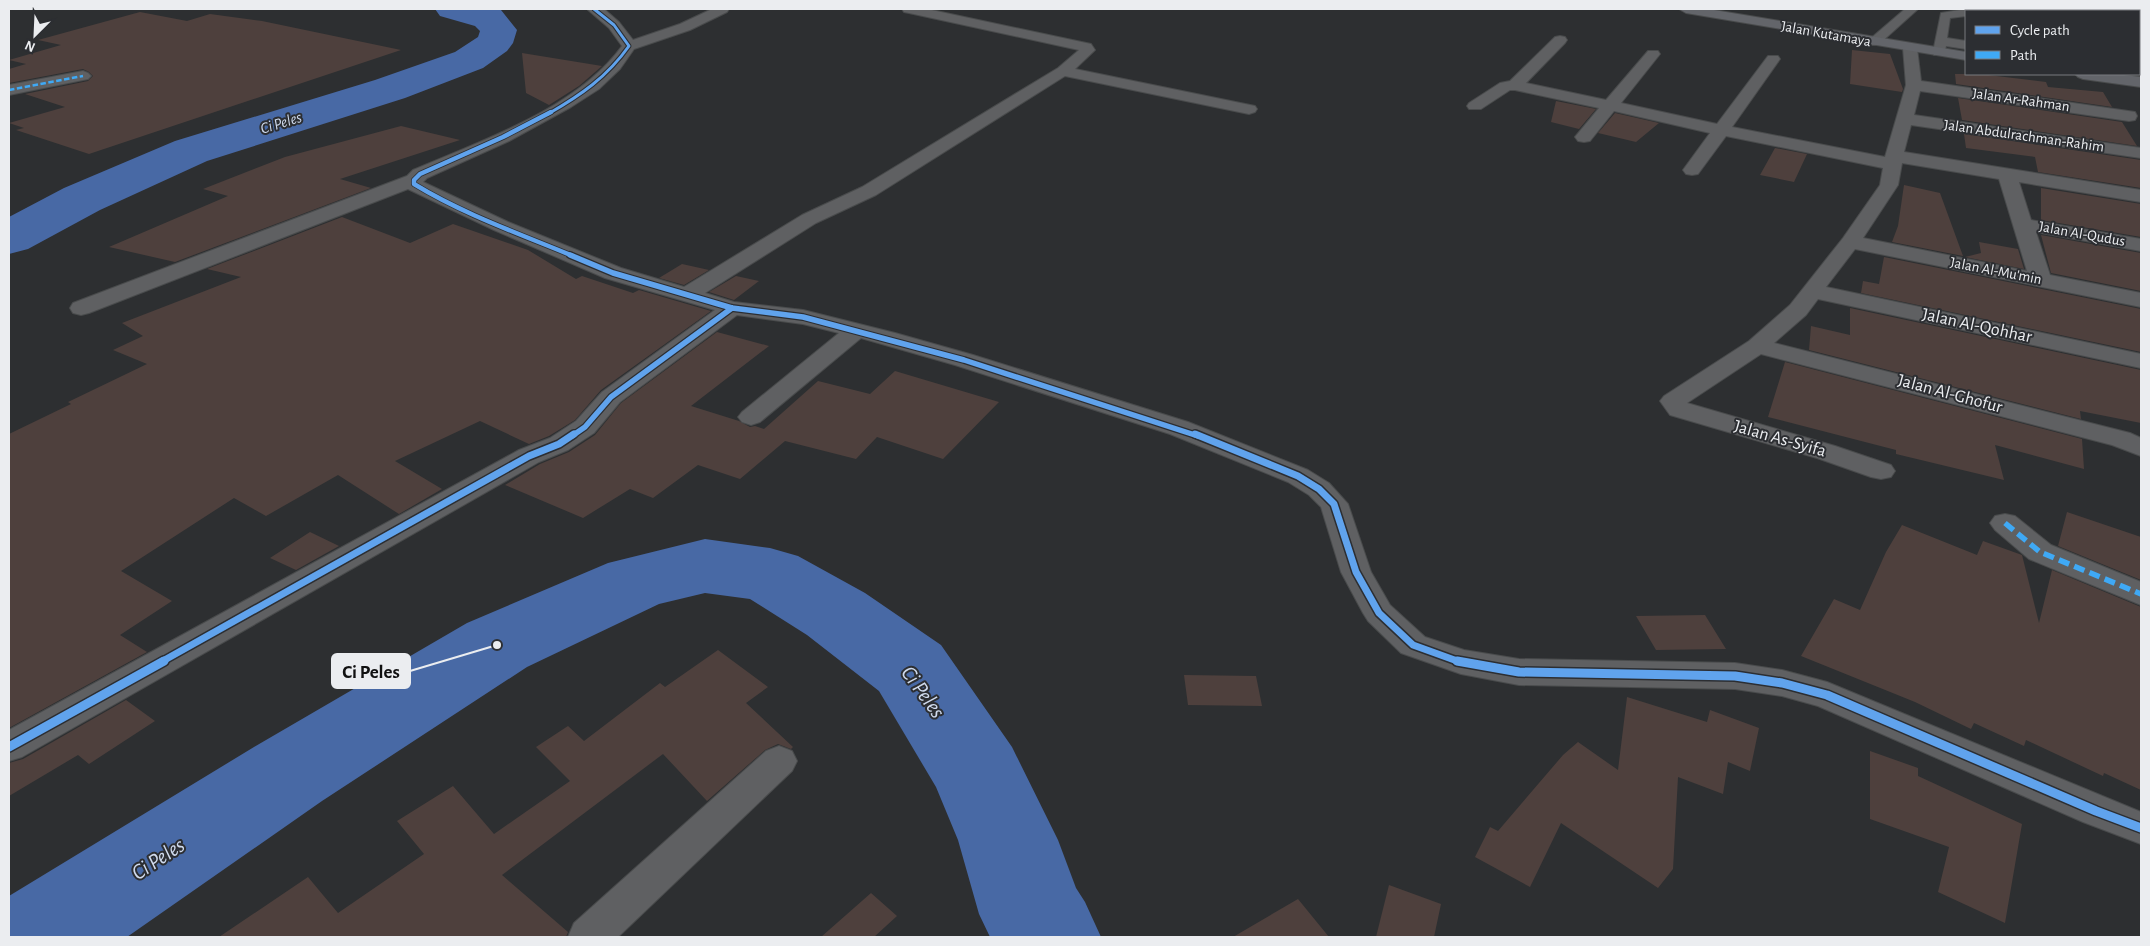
<svg xmlns="http://www.w3.org/2000/svg" width="2150" height="946" font-family="'Alegreya Sans',sans-serif">
	<style>
		.lines { fill: none; stroke-linecap: round; stroke-linejoin: round }
		.river { fill: #4869a5; fill-rule: evenodd }
		.building { fill: #4e403d }
		.service-casing { stroke: #494b4c; stroke-width: 2 }
		.minor-casing { stroke: #494b4c; stroke-width: 2 }
		.secondary-casing { stroke: #494b4c; stroke-width: 2 }
		.service { fill: #5f6062; fill-rule: evenodd }
		.minor { fill: #5f6062; fill-rule: evenodd }
		.secondary { fill: #63656a; fill-rule: evenodd }
		.quiet-far1 { stroke: #3fa9f5; stroke-width: 2.5; stroke-dasharray: 5.5 2.5; stroke-linecap: butt }
		.quiet { stroke: #3fa9f5; stroke-width: 5.5; stroke-dasharray: 11 5.5; stroke-linecap: butt }
		.cycleway-far4-casing { stroke: #2c2e32; stroke-width: 5 }
		.cycleway-far3-casing { stroke: #2c2e32; stroke-width: 6 }
		.cycleway-far2-casing { stroke: #2c2e32; stroke-width: 8 }
		.cycleway-far1-casing { stroke: #2c2e32; stroke-width: 10 }
		.cycleway-casing { stroke: #2c2e32; stroke-width: 12 }
		.cycleway-far4 { stroke: #60a3ed; stroke-width: 3 }
		.cycleway-far3 { stroke: #60a3ed; stroke-width: 4.5 }
		.cycleway-far2 { stroke: #60a3ed; stroke-width: 5.5 }
		.cycleway-far1 { stroke: #60a3ed; stroke-width: 7 }
		.cycleway { stroke: #60a3ed; stroke-width: 9 }
		.labels { text-anchor: middle; dominant-baseline: central; stroke-width: 4; stroke-linejoin: round; paint-order: stroke }
		.far-street-label { font-size: 15px; fill: #ebedf0; stroke: #2c2e32 }
		.far-water-label { font-size: 16px; font-style: italic; fill: #d0dbee; stroke: #2c2e32 }
		.street-label { font-size: 18px; fill: #ebedf0; stroke: #2c2e32 }
		.near-water-label { font-size: 22px; font-style: italic; fill: #d0dbee; stroke: #2c2e32 }
		.leader { fill: none; stroke: #ebedf0; stroke-width: 2 }
		.callout-dot { fill: #ebedf0; stroke: #2c2e32; stroke-width: 2 }
		.callout { fill: #ebedf0; stroke: #ebedf0; stroke-width: 2 }
		.callout-label { font-size: 19px; text-anchor: middle; font-weight: bold; fill: #111 }
	</style>
	<rect width="100%" height="100%" fill="#2d2f31"/>
	<g class="lines">
		<!-- river -->
		<path class="river" d="M435,9H494L501,10L517,30L513,43L507,51L483,68L405,98L207,161L100,210L28,249L9,254V217L64,188L175,141L375,80L455,52L478,37L480,31L475,26L440,16Z
			M705,539L770,548L798,556L865,593L941,645L1012,747L1058,840L1076,888L1085,902L1101,937H990L979,914L958,840L936,787L879,691L807,635L750,599L705,593L659,604L527,667L322,801L127,937H9V896L254,747L467,623L608,563Z"/>
	</g>
	<!-- building -->
	<path class="building" d="M140,12L187,21L210,14L262,21L401,50L89,154L16,130L24,128L9,123L65,107L25,94L88,81L93,76L89,72L83,69L9,83V69L26,64L9,60L61,45L38,40Z
		M1852,50L1890,54L1903,89L1902,92L1850,84Z
		M522,53L602,66L579,86L549,105L526,93Z
		M1955,74H1980L2046,82L2048,87L2103,92L2112,107L1956,84Z
		M1958,98L2122,122L2137,146L1962,120Z
		M1556,101L1596,109L1579,129L1551,122Z
		M1615,113L1659,123L1636,142L1598,133Z
		M401,126L460,140L340,179L371,188L175,262L109,247L228,196L203,189L285,157Z
		M1964,134L2141,160V188L2038,172L2035,157L1966,148Z
		M1775,148L1807,154L1794,182L1760,175Z
		M1904,185L1940,193L1963,256L1892,242L1898,226Z
		M2041,188L2141,204V237L2041,220Z
		M342,217L410,243L453,224L528,250L576,279L582,276L633,293L639,290L711,311L601,390L575,420L549,436L529,444L480,421L395,461L442,489L399,514L338,475L266,516L234,498L121,571L172,601L120,635L147,652L9,728V434L71,404L68,402L147,364L113,350L143,336L122,323L241,277L207,269Z
		M2041,235L2141,253V291L2051,273Z
		M1979,242L2018,249L2024,269L1965,257L1981,253Z
		M1884,257L2141,309V352L1861,293L1863,281L1879,284Z
		M682,264L709,270L684,285L659,278Z
		M736,276L759,281L734,300L709,292Z
		M1850,308L2141,370V423L2080,411L2081,419L1809,350L1811,326L1850,335Z
		M717,332L769,346L691,406L739,421L750,427L755,426L764,429L818,381L870,394L895,371L999,402L943,459L877,437L856,459L785,441L740,479L698,465L653,498L630,489L583,518L505,485L540,464L569,452L595,435L621,403Z
		M1785,362L2082,439L2084,469L1995,445L2004,480L1896,454V450L1768,417Z
		M2067,512L2141,537V580L2058,546Z
		M1902,525L1977,555L1983,541L2022,555L2039,623L2052,570L2141,607V790L2104,773L2103,776L2026,740L2024,746L1974,723L1971,729L1915,702L1801,656L1834,599L1860,610L1886,552Z
		M310,532L339,546L296,570L270,558Z
		M1705,615L1726,649L1656,650L1636,616Z
		M718,650L768,687L746,703L793,747L791,749L778,744L765,750L707,801L663,754L502,875L568,932L566,937H219L308,877L338,913L424,854L397,821L453,786L494,834L570,781L536,747L568,726L584,741L660,683L665,687Z
		M1184,675L1256,676L1262,706L1188,705Z
		M1627,697L1707,722L1710,710L1759,728L1750,771L1728,762L1723,794L1678,777L1673,869L1658,888L1561,823L1530,887L1475,857L1490,827L1498,831L1563,755L1578,742L1618,770Z
		M126,700L155,721L89,764L78,755L9,796V763L23,759Z
		M1870,751L1918,768V776L2022,824L2005,923L1938,892L1949,847L1870,819Z
		M1389,885L1441,904L1434,937H1376Z
		M871,893L897,916L874,937H821Z
		M1298,899L1329,937H1233Z"/>
	<g class="lines">
		<!-- service casing -->
		<g class="service-casing">
			<path id="service" d="M1905,9H1918L1878,45H1870L1868,42L1870,39Z
				M1966,9L1971,11H1966V16L1950,18L1947,38L1966,41V49L1946,46L1944,55H1934L1933,52L1941,13Z
				M2139,34L2141,35V43L2139,42Z
				M2139,66H2141V74H2138Z"/>
		</g>
		<!-- minor casing -->
		<g class="minor-casing">
			<path id="minor" d="M587,9H604L619,22L633,40L680,24L712,9H729L727,12L690,30L634,49L620,69L599,89L571,107L509,141L427,178L423,182L508,222L621,268L684,287L802,215L862,187L1058,68L1079,50L909,13L904,12L902,9H927L1091,44L1095,50L1075,69L1255,106L1257,109L1255,112L1249,114L1065,76L876,195L816,223L705,293L734,302L803,310L895,333L973,355L1188,422L1308,470L1329,483L1348,504L1371,572L1390,605L1425,637L1464,650L1519,659L1735,663L1782,670L1827,682L2141,812V844L2083,822L1818,706L1782,696L1735,689L1519,685L1461,674L1401,653L1368,621L1363,613L1341,572L1321,507L1309,495L1288,482L1170,434L955,365L861,338L760,422L751,425L742,422L738,417L742,412L839,333L803,324L737,315L620,402L594,433L568,450L539,462L22,757L9,761V730L519,450L550,438L576,421L602,392L715,310L605,278L494,230L408,189L89,313L81,315L73,313L70,308L73,303L407,176L413,170C483,140 576,109 622,46L609,28Z
				M1560,36L1565,37L1567,40L1565,43L1526,83L1606,100L1648,51H1658L1660,54L1621,103L1717,124L1768,56H1778L1780,59L1732,127L1885,157L1906,85L1903,48L1905,45H1915L1917,48L1921,81L2135,112L2137,116L2135,120L2129,121L1920,91L1914,115L2141,148V158L1911,125L1904,152L2141,190V202L2019,182L2031,220L2141,239V251L2036,232L2050,275L2141,293V307L1855,249L1826,287L2141,354V368L1818,299L1806,315L1774,343L2130,433L2141,438V456L2112,445L1761,354L1687,403L1835,446L1891,465L1895,471L1891,477L1881,479L1871,477L1817,458L1670,415L1660,401L1664,396L1749,341L1790,305L1843,238L1880,185L1883,168L1726,136L1698,174L1692,175L1686,174L1683,170L1710,133L1614,111L1590,141L1584,142L1578,141L1575,137L1599,108L1515,90H1510L1481,109H1469L1467,106L1469,103L1500,83L1510,81L1555,37ZM1902,163L1999,179L2027,271L1863,238L1898,185Z
				M83,71L88,73L91,76L88,79L9,95V85Z
				M2005,514L2015,516L2051,545L2141,582V605L2029,559L1995,530L1990,523L1995,516Z
				M779,746L792,751L797,761L792,771L618,937H568L574,923L766,751Z"/>
		</g>
		<!-- secondary casing -->
		<g class="secondary-casing">
			<path id="secondary" d="M1679,9H1708L1966,52V60L1686,13Z
				M2075,74H2115L2141,77V87L2083,79L2078,77Z"/>
		</g>
		<!-- service -->
		<use href="#service" class="service"/>
		<!-- minor -->
		<use href="#minor" class="minor"/>
		<!-- secondary -->
		<use href="#secondary" class="secondary"/>
		<!-- quiet-far1 -->
		<path class="quiet-far1" d="M9,90L83,76"/>
		<!-- quiet -->
		<path class="quiet" d="M2005,523L2040,552L2141,594"/>
		<!-- cycleway-far4 casing -->
		<g class="cycleway-far4-casing">
			<path id="cycleway-far4" d="M548,114C581,95 607,77 629,46L614,25L594,9"/>
		</g>
		<!-- cycleway-far3 casing -->
		<g class="cycleway-far3-casing">
			<path id="cycleway-far3" d="M551,112L503,137L420,174L414,180V184C463,214 520,234 573,256"/>
		</g>
		<!-- cycleway-far2 casing -->
		<g class="cycleway-far2-casing">
			<path id="cycleway-far2" d="M570,255L613,273L732,308L803,317L964,360L1198,436
				M572,436L585,427L611,397L732,308"/>
		</g>
		<!-- cycleway-far1 casing -->
		<g class="cycleway-far1-casing">
			<path id="cycleway-far1" d="M1195,434L1298,476L1319,489L1334,504L1356,572L1379,613L1413,645L1460,662
				M161,662L529,456L559,444L574,434"/>
		</g>
		<!-- cycleway casing -->
		<g class="cycleway-casing">
			<path id="cycleway" d="M1457,661L1519,672L1735,676L1782,683L1827,695L2096,811L2141,828
				M9,747L164,661"/>
		</g>
		<!-- cycleway-far4 -->
		<use href="#cycleway-far4" class="cycleway-far4"/>
		<!-- cycleway-far3 -->
		<use href="#cycleway-far3" class="cycleway-far3"/>
		<!-- cycleway-far2 -->
		<use href="#cycleway-far2" class="cycleway-far2"/>
		<!-- cycleway-far1 -->
		<use href="#cycleway-far1" class="cycleway-far1"/>
		<!-- cycleway -->
		<use href="#cycleway" class="cycleway"/>
	</g>
	<g class="labels">
		<!-- far-street labels -->
		<g class="far-street-label">
			<text transform="translate(1826 34) rotate(10)">Jalan Kutamaya</text>
			<text transform="translate(2021 100) rotate(8)">Jalan Ar-Rahman</text>
			<text transform="translate(2024 136) rotate(8)">Jalan Abdulrachman-Rahim</text>
			<text transform="translate(2082 234) rotate(10)">Jalan Al-Qudus</text>
			<text transform="translate(1996 271) rotate(11)">Jalan Al-Mu'min</text>
		</g>
		<!-- far-water labels -->
		<g class="far-water-label">
			<text transform="translate(281 123) rotate(-17)">Ci Peles</text>
		</g>
		<!-- street labels -->
		<g class="street-label">
			<text transform="translate(1977 326) rotate(12)">Jalan Al-Qohhar</text>
			<text transform="translate(1950 394) rotate(15)">Jalan Al-Ghofur</text>
			<text transform="translate(1780 439) rotate(16)">Jalan As-Syifa</text>
		</g>
		<!-- near-water labels -->
		<g class="near-water-label">
			<text transform="translate(923 692) rotate(54)">Ci Peles</text>
			<text transform="translate(158 859) rotate(-33)">Ci Peles</text>
		</g>
	</g>
	<!-- callouts -->
	<path class="leader" d="M497 645L410 671"/>
	<circle class="callout-dot" cx="497" cy="645" r="5"/>
	<rect class="callout" x="332" y="654" width="78" height="34" rx="5"/>
	<g class="callout-label">
		<text x="371" y="678">Ci Peles</text>
	</g>
	<!-- border -->
	<rect width="2150" height="946" fill="none" stroke="#ebedf0" stroke-width="20"/>
	<!-- legend -->
	<rect x="1965" y="10" width="175" height="65" fill="#2c2e32" stroke="#787a7e"/>
	<rect x="1975" y="26" width="25" height="8" fill="#60a3ed" stroke="#787a7e"/>
	<text x="2010" y="35" font-size="15" fill="#ebedf0">Cycle path</text>
	<rect x="1975" y="51" width="25" height="8" fill="#3fa9f5" stroke="#787a7e"/>
	<text x="2010" y="60" font-size="15" fill="#ebedf0">Path</text>
	<!-- north arrow -->
	<g transform="translate(35 35) rotate(204)" stroke="#2c2e32" stroke-width="4" paint-order="stroke">
	<path d="M0-4L9 19L0 12L-9 19Z" fill="#ebedf0"/>
	<text y="-8" font-size="14" font-weight="bold" text-anchor="middle" fill="#ebedf0">N</text>
	</g>
</svg>
